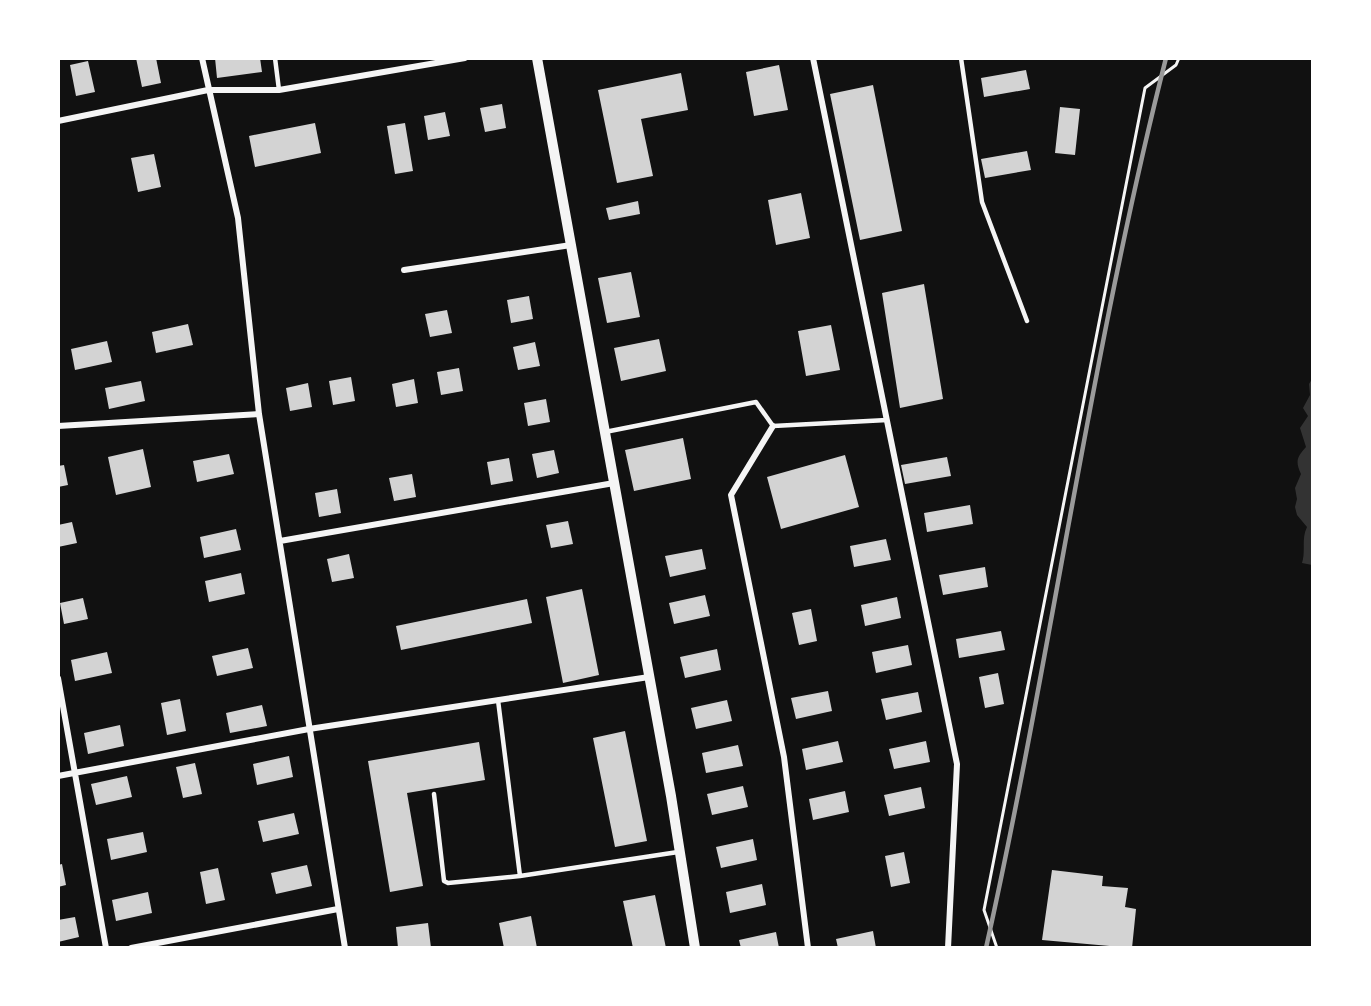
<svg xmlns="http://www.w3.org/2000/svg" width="1371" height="1006" font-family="'Noto Serif',serif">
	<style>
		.water { fill: #333 }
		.building { fill: #d3d3d3 }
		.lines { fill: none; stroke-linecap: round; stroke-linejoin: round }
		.path { stroke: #f5f5f5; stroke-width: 3 }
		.service { stroke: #f5f5f5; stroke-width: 4.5 }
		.minor { stroke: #f5f5f5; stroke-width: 6 }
		.tertiary { stroke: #f5f5f5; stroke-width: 10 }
		.rail { stroke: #9a9a9a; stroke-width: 4.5 }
	</style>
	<rect width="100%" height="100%" fill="#111"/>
	<!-- water -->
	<path class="water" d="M1312,379V565L1302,563C1306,551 1301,539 1307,527L1297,515L1295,507L1297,499L1295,488L1301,474C1295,461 1297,457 1306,447L1300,428L1308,416L1303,408L1310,395L1309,384Z"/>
	<!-- building -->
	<path class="building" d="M136,58H156L161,83L142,87Z
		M215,58H260L262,72L217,78Z
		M88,61L95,92L76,96L70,65Z
		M779,65L788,110L754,116L746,72Z
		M1026,70L1030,89L984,97L981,78Z
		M681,73L688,110L641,119L653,176L617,183L598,90Z
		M873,85L902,231L860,240L830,94Z
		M502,104L506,128L485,132L480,108Z
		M1060,107L1080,109L1075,155L1055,153Z
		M445,112L450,136L428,140L424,116Z
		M315,123L321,153L255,167L249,136Z
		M405,123L413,171L395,174L387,126Z
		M1027,151L1031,170L985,178L981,159Z
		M154,154L161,187L138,192L131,158Z
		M801,193L810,238L776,245L768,200Z
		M638,201L640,214L609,220L606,208Z
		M631,272L640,317L607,323L598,278Z
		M924,284L943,399L900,408L882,293Z
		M529,296L533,319L511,323L507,300Z
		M447,310L452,333L430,337L425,314Z
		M188,324L193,345L156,353L152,332Z
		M831,325L840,370L806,376L798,331Z
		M659,339L666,371L621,381L614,348Z
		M107,341L112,362L75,370L71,349Z
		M535,342L540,366L518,370L513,347Z
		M459,368L463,391L441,395L437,372Z
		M351,377L355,401L333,405L329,381Z
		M414,379L418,403L396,407L392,384Z
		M141,381L145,401L109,409L105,388Z
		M308,383L312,407L290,411L286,388Z
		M546,399L550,422L528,426L524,403Z
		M683,438L691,479L634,491L625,450Z
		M143,449L151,487L116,495L108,457Z
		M554,450L559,473L537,478L532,454Z
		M229,454L234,474L197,482L193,461Z
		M845,455L859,507L781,529L767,477Z
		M947,457L951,476L905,484L901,465Z
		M509,458L513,481L491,485L487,462Z
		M64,465L68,485L58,487V466Z
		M412,474L416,497L394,501L389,478Z
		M337,489L341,513L319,517L315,493Z
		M970,505L973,524L927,532L924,513Z
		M568,521L573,544L551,548L546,525Z
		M72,522L77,543L58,547V525Z
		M236,529L241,550L204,558L200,537Z
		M886,539L891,560L854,567L850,546Z
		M702,549L706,569L670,577L665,556Z
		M349,554L354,578L332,582L327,559Z
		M985,567L988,587L943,595L939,575Z
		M241,573L245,594L209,602L205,581Z
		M582,589L599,675L563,683L546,597Z
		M705,595L710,616L674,624L669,603Z
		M897,597L901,618L865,626L861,605Z
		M83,598L88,619L64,624L60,603Z
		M527,599L532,623L401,650L396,626Z
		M811,609L817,641L799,645L792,613Z
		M1001,631L1005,650L959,658L956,639Z
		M908,645L912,665L876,673L872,652Z
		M248,648L253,668L217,676L212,656Z
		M717,649L721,670L685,678L680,657Z
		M107,652L112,673L75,681L71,660Z
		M998,673L1004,704L985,708L979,677Z
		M828,691L832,711L796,719L791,698Z
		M918,692L922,712L886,720L881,699Z
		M180,699L186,731L167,735L161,703Z
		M727,700L732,721L696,729L691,708Z
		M262,705L267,726L230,733L226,713Z
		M120,725L124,746L88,754L84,733Z
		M625,731L647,841L615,847L593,738Z
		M838,741L843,762L806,770L802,749Z
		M926,741L930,762L894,769L889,749Z
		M479,742L485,780L407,793L423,886L390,892L368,761Z
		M738,745L743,766L706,773L702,753Z
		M289,756L293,777L257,785L253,764Z
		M195,763L202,794L183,798L176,767Z
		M127,776L132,797L96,805L91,784Z
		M743,786L748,807L712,815L707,794Z
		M921,787L925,808L889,816L884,795Z
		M845,791L849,812L813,820L809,799Z
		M294,813L299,834L263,842L258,821Z
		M143,832L147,852L111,860L107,839Z
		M753,839L757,860L721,868L716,847Z
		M904,852L910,883L891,887L885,856Z
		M62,864L66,885L58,887V865Z
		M307,865L312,886L276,894L271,873Z
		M218,868L225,900L206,904L200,872Z
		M1052,870L1103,876L1102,886L1128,888L1125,907L1136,909L1132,948L1042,940Z
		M762,884L766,905L730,913L726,892Z
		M148,892L152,913L116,921L112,900Z
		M655,895L666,948H633L623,901Z
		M531,916L537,948H504L499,923Z
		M75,917L79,937L58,942V920Z
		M428,923L431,948H398L396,927Z
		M873,931L876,948H838L836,939Z
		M776,932L779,948H741L739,940Z"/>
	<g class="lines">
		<!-- path -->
		<path class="path" d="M997,948L984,910L1145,88L1176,65L1179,58"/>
		<!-- service -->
		<path class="service" d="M275,58L279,90
			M961,58L982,202L1027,321
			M605,432L756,402L773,426L887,420
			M498,700L520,876
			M434,794L444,881L448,883L520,876L678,852"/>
		<!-- minor -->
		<path class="minor" d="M202,58L238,218L259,414L345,948
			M813,58L957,764L948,948
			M58,121L208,90H279L465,58
			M404,270L571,245
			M58,426L259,414
			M773,426L731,495L784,757L808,948
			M280,541L614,483
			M58,678L106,948
			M58,776L309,729L649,677
			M131,948L338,909"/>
		<!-- tertiary -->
		<path class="tertiary" d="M537,58L671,796L695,948"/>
		<!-- rail -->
		<path class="rail" d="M986,948C1052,652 1091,352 1166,58"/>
	</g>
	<!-- border -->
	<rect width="1371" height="1006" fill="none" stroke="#ffffff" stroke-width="120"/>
</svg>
